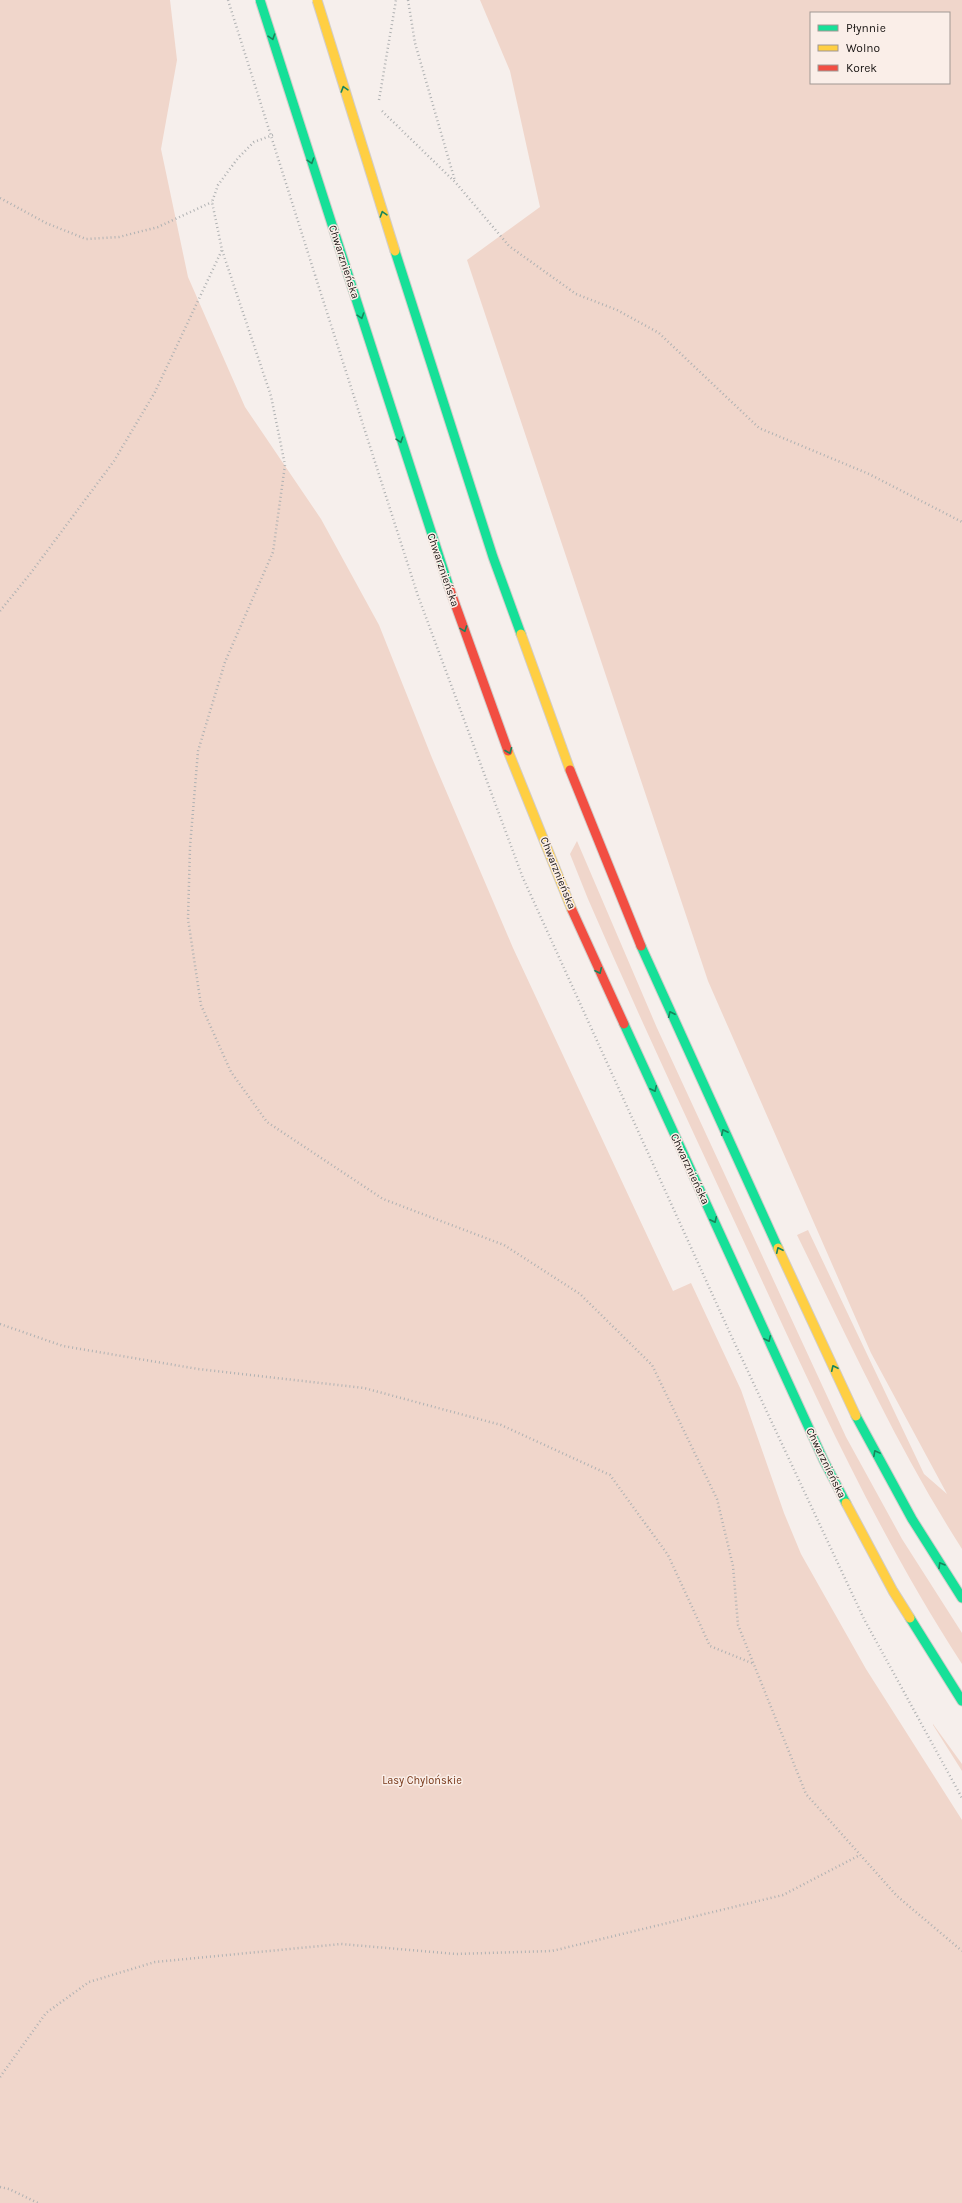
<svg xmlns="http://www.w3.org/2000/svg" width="962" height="2203" font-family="Karla,sans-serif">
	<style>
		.green { fill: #f0d6cb; fill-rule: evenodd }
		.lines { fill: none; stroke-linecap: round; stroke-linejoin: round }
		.fast-casing { stroke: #d2cdca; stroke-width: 11 }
		.slow-casing { stroke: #d2cdca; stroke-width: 11 }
		.jam-casing { stroke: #d2cdca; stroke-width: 11 }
		.path { stroke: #afb1b2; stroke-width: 2.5; stroke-dasharray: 1 3; stroke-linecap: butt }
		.fast { stroke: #16e098; stroke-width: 9 }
		.slow { stroke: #ffcf43; stroke-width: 9 }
		.jam { stroke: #f24e42; stroke-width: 9 }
		.fast-bridge-casing { stroke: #d2cdca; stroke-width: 11; stroke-linecap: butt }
		.slow-bridge-casing { stroke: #d2cdca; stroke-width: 11; stroke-linecap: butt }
		.path-bridge { stroke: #afb1b2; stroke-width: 2.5; stroke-dasharray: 1 3; stroke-linecap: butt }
		.fast-bridge { stroke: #16e098; stroke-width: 9 }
		.slow-bridge { stroke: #ffcf43; stroke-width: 9 }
		.oneway { stroke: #17855c }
		.labels { text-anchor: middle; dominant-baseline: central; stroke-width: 3; stroke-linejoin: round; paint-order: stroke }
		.street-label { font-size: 11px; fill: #191513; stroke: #faeee8 }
		.park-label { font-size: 11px; fill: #773718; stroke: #faeee8 }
	</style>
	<rect width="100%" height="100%" fill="#f6efec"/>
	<!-- green -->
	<path class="green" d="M0,0H170L177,60L161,149L188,277L245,407L321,519L379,625L432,758L513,948L673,1291L691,1283L741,1390L784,1513L801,1554L866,1669L962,1820V2203H0Z
		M480,0H962V1549C898,1449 849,1341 797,1235L808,1230L924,1474L947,1494L871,1353L708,981L467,260L540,207L510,71ZM811,13H949V83H811Z
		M577,841L657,1028L846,1437L902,1539L962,1633V1664C884,1544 824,1415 764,1285C705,1157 644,1029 588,899L570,854Z
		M933,1724L962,1764V1771L933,1725Z"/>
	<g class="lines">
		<!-- fast casing -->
		<g class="fast-casing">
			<path id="fast" d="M395,251L493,557L521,634
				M345,265L449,587
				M641,946L778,1248
				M624,1024L824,1461L846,1503
				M856,1416L912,1519L962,1598
				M910,1618L962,1701"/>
		</g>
		<!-- slow casing -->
		<g class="slow-casing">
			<path id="slow" d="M521,634L570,770
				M508,751L572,910
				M778,1248L856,1416
				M846,1503L893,1591L910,1618"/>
		</g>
		<!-- jam casing -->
		<g class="jam-casing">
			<path id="jam" d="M449,587L508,751
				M570,770L641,946
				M572,910L624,1024"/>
		</g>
		<!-- path -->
		<path class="path" d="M408,0L415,43L455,181
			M379,100L396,0
			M382,111L456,183L509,246L576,294L617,310L659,333L759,428L869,474L962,522
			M273,135L254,142L238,158L218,185L212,202L222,250L271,396L285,465L273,552L225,662L198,751L190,847L188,919L201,1005L231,1072L267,1122L383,1199L504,1245L580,1294L652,1365L717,1499L733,1566L738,1625L806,1794L897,1896L962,1951
			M0,198L46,223L86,239L119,237L158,227L212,202
			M315,275L418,596L523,878L729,1331L864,1619L962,1798
			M0,611L30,574L114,461L155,392L222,250
			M0,1324L63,1346L198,1369L364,1388L501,1425L610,1475L668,1555L710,1646L754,1664
			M0,2077L46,2013L89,1982L155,1962L341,1944L456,1954L552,1951L783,1895L860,1855
			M0,2187L9,2189L38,2203"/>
		<!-- fast -->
		<use href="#fast" class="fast"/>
		<!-- slow -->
		<use href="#slow" class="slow"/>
		<!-- jam -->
		<use href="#jam" class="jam"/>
		<!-- fast-bridge casing -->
		<g class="fast-bridge-casing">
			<path id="fast-bridge" d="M260,0L345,265"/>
		</g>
		<!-- slow-bridge casing -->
		<g class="slow-bridge-casing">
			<path id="slow-bridge" d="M317,0L395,251"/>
		</g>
		<!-- path-bridge -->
		<path class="path-bridge" d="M228,0L315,275"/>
		<!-- fast-bridge -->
		<use href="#fast-bridge" class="fast-bridge"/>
		<!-- slow-bridge -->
		<use href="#slow-bridge" class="slow-bridge"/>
	</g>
	<!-- one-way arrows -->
	<defs><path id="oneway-chevron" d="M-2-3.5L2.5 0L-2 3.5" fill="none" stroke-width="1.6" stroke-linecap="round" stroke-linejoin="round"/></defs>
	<g class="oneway">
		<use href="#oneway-chevron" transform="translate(272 37) rotate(72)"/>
		<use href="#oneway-chevron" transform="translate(344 89) rotate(-107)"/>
		<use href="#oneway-chevron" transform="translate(311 161) rotate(72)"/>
		<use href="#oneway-chevron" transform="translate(383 214) rotate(-107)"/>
		<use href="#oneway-chevron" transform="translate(361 316) rotate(72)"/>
		<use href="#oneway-chevron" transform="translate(400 440) rotate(72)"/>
		<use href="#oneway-chevron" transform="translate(464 629) rotate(70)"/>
		<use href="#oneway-chevron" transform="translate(509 751) rotate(68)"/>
		<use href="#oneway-chevron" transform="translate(599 971) rotate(65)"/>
		<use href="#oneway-chevron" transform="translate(671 1014) rotate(-115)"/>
		<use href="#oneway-chevron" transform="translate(654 1089) rotate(65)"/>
		<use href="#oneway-chevron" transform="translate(724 1132) rotate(-115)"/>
		<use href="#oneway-chevron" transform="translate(714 1220) rotate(65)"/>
		<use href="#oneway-chevron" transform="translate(779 1250) rotate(-115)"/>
		<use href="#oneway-chevron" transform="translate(768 1339) rotate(65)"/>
		<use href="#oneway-chevron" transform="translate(834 1368) rotate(-115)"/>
		<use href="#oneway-chevron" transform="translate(876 1453) rotate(-118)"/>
		<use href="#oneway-chevron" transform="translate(941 1565) rotate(-121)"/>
	</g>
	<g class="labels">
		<!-- street labels -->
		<g class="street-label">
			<text transform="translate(344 262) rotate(72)">Chwarznieńska</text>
			<text transform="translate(443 570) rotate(71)">Chwarznieńska</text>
			<text transform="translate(558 873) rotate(68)">Chwarznieńska</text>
			<text transform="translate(690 1169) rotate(65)">Chwarznieńska</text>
			<text transform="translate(826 1463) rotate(64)">Chwarznieńska</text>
		</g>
		<!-- park labels -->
		<g class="park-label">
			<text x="422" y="1780">Lasy Chylońskie</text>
		</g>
	</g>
	<!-- legend -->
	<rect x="810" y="12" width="140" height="72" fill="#faeee8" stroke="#a09793"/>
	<rect x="818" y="25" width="20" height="6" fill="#16e098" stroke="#a09793"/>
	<text x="846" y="32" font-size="12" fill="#191513">Płynnie</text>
	<rect x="818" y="45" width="20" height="6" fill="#ffcf43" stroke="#a09793"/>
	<text x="846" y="52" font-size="12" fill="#191513">Wolno</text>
	<rect x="818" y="65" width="20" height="6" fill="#f24e42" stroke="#a09793"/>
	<text x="846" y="72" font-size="12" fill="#191513">Korek</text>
</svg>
